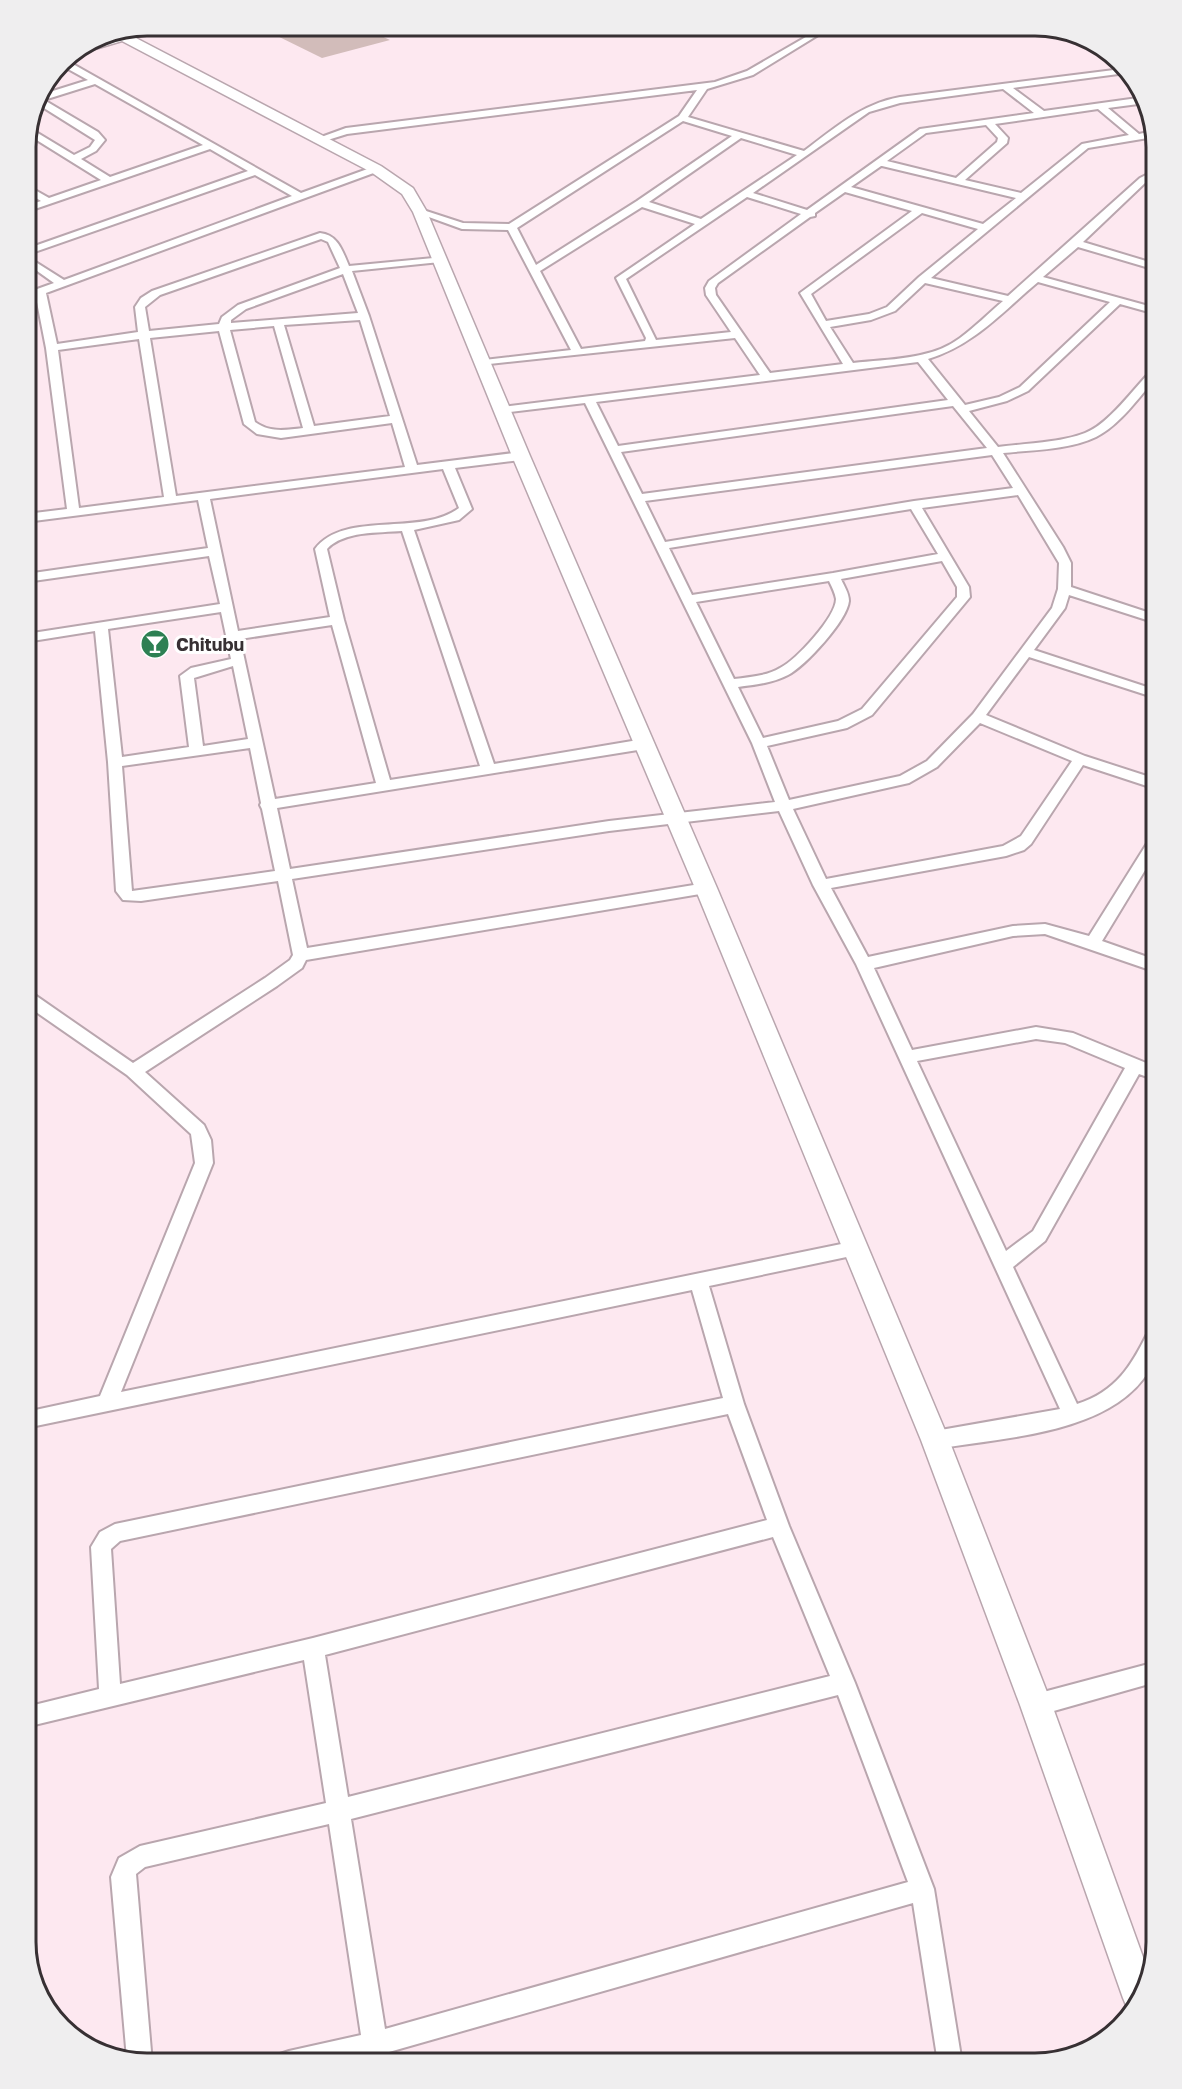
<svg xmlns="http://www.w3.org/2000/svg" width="1182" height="2089" font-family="'Golos Text',sans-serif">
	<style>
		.building { fill: #d2bcba }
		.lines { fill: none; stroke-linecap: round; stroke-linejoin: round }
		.street-casing { stroke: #b9a6ae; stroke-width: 4 }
		.secondary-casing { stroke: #b9a6ae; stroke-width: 3 }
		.street { fill: #fff; fill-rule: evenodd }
		.secondary { fill: #fff; fill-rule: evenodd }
		.labels { text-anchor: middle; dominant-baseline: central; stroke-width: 6; stroke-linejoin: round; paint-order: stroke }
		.poi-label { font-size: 18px; font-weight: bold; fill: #373033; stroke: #fff; text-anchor: start }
		.rim { fill: none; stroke: #373033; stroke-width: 3 }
	</style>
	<rect width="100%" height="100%" fill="#fde8f0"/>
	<!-- building -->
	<path class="building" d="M257,26H360L390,40L322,58Z"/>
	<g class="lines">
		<!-- street casing -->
		<g class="street-casing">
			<path id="street" d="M811,26H819L823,32L753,75L707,89L688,117L804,151C835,128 861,104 900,97L1122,69L1126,73L1013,88L1044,111L1145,97L1146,103L1108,108L1139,134L1153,131L1154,137L1088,148L931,278L1008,296L1140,178L1156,170V177L1146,182L1083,242L1156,264V270L1078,247L1043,277L1156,308V314L1120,304L1028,391L1007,401L969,411L998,447C1026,443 1059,443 1085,433C1109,424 1134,388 1152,370L1156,369V378C1139,397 1120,425 1096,437C1069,450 1032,450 1003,453L1063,547L1071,563V587L1156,615V623L1069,595L1065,608L1034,650L1156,690V698L1029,657L986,715L1085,756L1156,779V789L1083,765L1031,844L1024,850L1006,856L831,888L868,957L1013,926L1045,924L1089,936L1151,837L1156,836V852L1102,941L1156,960V972L1045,934L1013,936L874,968L912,1050L1036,1027L1073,1033L1156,1067V1080L1139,1074L1045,1241L1013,1267L1077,1404C1116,1392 1132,1365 1149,1330L1156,1328C1157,1336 1158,1347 1156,1355C1155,1361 1151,1367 1148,1372C1110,1434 1001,1438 935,1449L928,1446L925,1440L928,1434L935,1431L1060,1409L856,964L813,885L779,811L609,831L292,879L307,948L706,883L714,888L706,893L306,960L302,968L277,986L145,1072L204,1125L211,1140L213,1163L121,1392L856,1241L862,1243L865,1248L862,1253L856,1255L709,1286L744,1404L789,1526L855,1683L934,1889L962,2063H938L913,1903L389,2052L390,2063H366L365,2058L343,2063H277L280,2054L289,2051L361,2035L329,1824L145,1867L136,1874L152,2063H139L127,2059L111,1877L119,1858L140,1846L326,1803L304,1660L26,1727V1707L99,1689L91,1547L100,1532L115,1524L723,1398L692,1290L26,1428V1412L100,1396L195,1163L191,1134L127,1075L26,1005V991L32,993L133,1063L265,978L290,960L293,955L278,881L141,901L123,900L116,891L108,762L95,631L26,642V634L220,604L209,556L26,582V574L208,548L198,500L26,522V514L67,509L46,348L36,297L26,300V293L54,283L26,263V256L64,280L292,196L255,175L26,255V249L248,171L210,149L26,212V206L41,201L26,192V185L49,198L101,180L27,134L29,128L31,129L74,155L90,147L95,140L36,103L37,96L88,80L59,64L64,59L301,193L373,167H379V171L46,293L57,344L138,332L135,307L141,298L152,291L320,233C338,235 342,250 349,266L444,257L445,259L440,262L352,271L369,316L417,465L521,452L527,456L521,460L455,468L472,509L459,520L414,530L494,764L644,739L651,744L644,749L277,808L290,869L609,821L775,802L752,743L585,403L502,413L496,410L502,407L760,375L735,338L480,365V361L484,360L571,350L508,230L462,229L415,212L420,209L463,223L509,224L679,116L697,90L347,134L318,143L313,140L346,128L715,82L747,71L811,34L814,31ZM95,84L203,145L110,177L81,159L96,151L105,140L98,132L44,100ZM1003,89L1034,113L920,129L807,210L753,193L869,112L900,103ZM1098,109L1129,135L1082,144L1021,193L965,180L1007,143L1008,138L995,124ZM683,121L732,136L637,201L536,265L517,228ZM986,125L998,138L997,142L956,178L887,161L926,133ZM741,138L797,155L701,219L649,202ZM881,166H882L1016,198L983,224L851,187ZM845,192L912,211L800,293L843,364L770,373L716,295L715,288L718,283L810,217L815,216V213ZM747,197L801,214L709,281L705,288L706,295L731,332L656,340L626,279ZM642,207L695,224L616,278L646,338L645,341L581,349L540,271ZM922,213L978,229L919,277L887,307L869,314L826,321L811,294ZM321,239L328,242L340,268L238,305L222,317L219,324L149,331L145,307L160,295ZM343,274L358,313L231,323V320L246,309ZM1038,282L1110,302L1020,387L999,397L965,405L928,359C974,345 1002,312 1038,282ZM925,283L1003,301C989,313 975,327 960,338C931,360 888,359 853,363L830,327L871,320L895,311ZM360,320L390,416L314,426L284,325ZM274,326L303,428C286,430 270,433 255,422L230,330ZM219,331L244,424L257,434L281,438L392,423L405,467L176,496L150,338ZM139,339L164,497L79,508L58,350ZM918,362L948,400L618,446L596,402ZM953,406L987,448L642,494L621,452ZM992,455L1013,488L914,501L665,542L645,501ZM443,469L459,508C421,537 344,510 315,549L330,617L238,631L210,499ZM1018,495L1059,563L1058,589L1052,608L973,714L927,761L900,776L789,800L767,746L847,728L872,715L970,597L969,587L922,508ZM911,509L938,554L833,573L692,595L669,548ZM402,531L480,766L390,780L344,620L327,549C343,531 379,533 402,531ZM942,561L957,587V597L862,709L838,721L763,738L738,687C754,685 773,683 788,675C805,666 847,621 849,601C849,593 844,586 841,579ZM829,581C832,587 835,593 836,599C836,617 796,660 780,668C767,676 749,677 734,679L696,602ZM221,612L231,659L191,668L180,676L189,747L122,757L108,629ZM332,625L376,783L275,799L240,639ZM233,666L248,739L203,746L194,678ZM980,723L1072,761L1021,836L1003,846L826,879L793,809L909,783L937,767ZM250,748L261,803L260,805L262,809L275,871L132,891L122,766ZM1036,1039L1065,1043L1125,1068L1033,1231L1006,1251L917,1061ZM728,1414L767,1520L313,1638L120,1684L111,1549L120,1541ZM773,1537L830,1676L348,1797L325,1655ZM838,1695L908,1882L385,2029L351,1819Z
				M1156,1662V1682L1036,1716L1028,1712L1025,1705L1028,1698L1036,1694Z"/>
		</g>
		<!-- secondary casing -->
		<g class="secondary-casing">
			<path id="secondary" d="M147,26H164L162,29L134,37L381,166L413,188L427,212L530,456L717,888L949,1440L1052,1705L1148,1971L1136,2009L1133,2012L1128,2010L1123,1998L1020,1705L921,1440L695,888L512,456L413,212L402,194L371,172L122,41L78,54L74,53L88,43Z"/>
		</g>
		<!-- street -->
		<use href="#street" class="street"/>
		<!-- secondary -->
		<use href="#secondary" class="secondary"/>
	</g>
	<!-- icons -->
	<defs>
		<g id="bar-disc" transform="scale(1.5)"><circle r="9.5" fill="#2d8053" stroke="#fff"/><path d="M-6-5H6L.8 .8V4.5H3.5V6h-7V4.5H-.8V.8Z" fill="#fff"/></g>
	</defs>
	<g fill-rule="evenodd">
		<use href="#bar-disc" x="155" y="644"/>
	</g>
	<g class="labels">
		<!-- poi labels -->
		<g class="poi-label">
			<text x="176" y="644">Chitubu</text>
		</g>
	</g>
	<!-- crop -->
	<path d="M0 0H1182V2089H0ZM147 36H1035A111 111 0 0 1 1146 147V1942A111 111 0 0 1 1035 2053H147A111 111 0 0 1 36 1942V147A111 111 0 0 1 147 36Z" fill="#efeeef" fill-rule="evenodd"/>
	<path class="rim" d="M147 36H1035A111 111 0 0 1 1146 147V1942A111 111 0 0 1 1035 2053H147A111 111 0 0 1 36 1942V147A111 111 0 0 1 147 36Z"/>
</svg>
